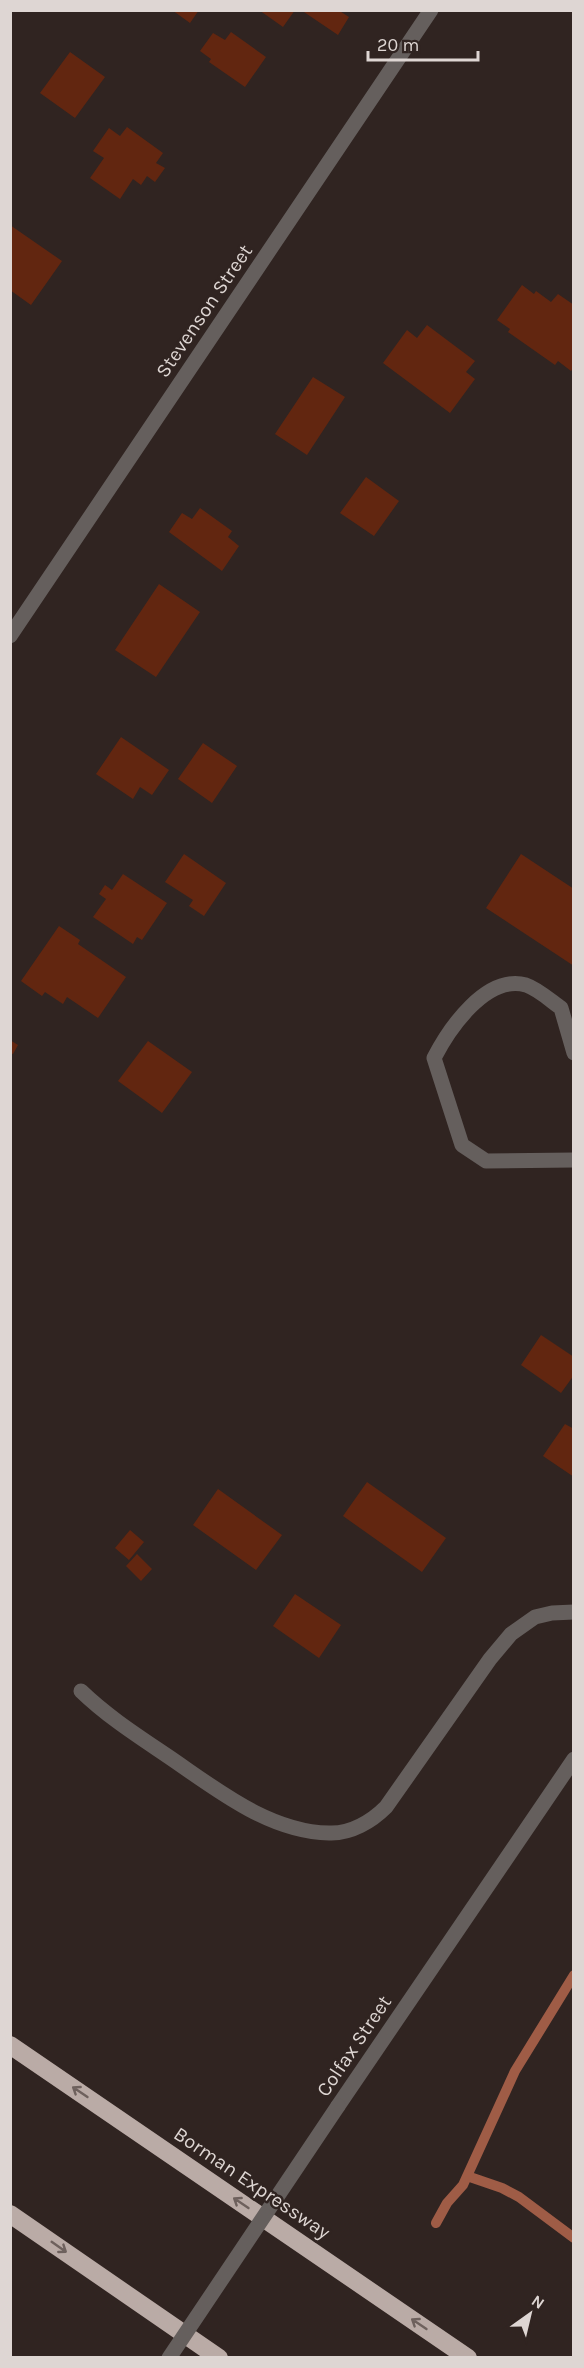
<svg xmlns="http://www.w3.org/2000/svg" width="584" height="2368" font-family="Karla,sans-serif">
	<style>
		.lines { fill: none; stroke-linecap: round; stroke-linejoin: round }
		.stream { stroke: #9f5c46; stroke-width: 10 }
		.building { fill: #622610 }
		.service { stroke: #655f5d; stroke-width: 15 }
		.minor { stroke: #655f5d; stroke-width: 15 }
		.tertiary { stroke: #655f5d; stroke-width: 15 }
		.motorway { stroke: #baaba6; stroke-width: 18 }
		.tertiary-bridge { stroke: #655f5d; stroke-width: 15 }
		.oneway { stroke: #6e615d }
		.labels { text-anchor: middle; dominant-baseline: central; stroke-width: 5; stroke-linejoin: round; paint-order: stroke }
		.street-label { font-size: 20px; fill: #ded6d3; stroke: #302421 }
	</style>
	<rect width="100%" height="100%" fill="#302421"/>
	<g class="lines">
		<!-- stream -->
		<path class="stream" d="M467,2176L502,2188L519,2197L574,2238
			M436,2223L447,2203L463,2185L515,2071L574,1975"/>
	</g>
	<!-- building -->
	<path class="building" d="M172,10H199L190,23Z
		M259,10H295L283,27Z
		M301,10H338L349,17L338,35Z
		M231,32L266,57L245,87L209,62L211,59L200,51L213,33L225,40Z
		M70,52L105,77L75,118L40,93Z
		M127,127L163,153L156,163L165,168L155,182L147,176L141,185L133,179L120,199L90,178L104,158L93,151L109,128L120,136Z
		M10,225L62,261L31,305L10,290Z
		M522,285L534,294L536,291L551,302L558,294L574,305V367L571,371L558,361L555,365L508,332L510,329L497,320Z
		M427,325L475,361L466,372L475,379L450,413L383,363L407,330L417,338Z
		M313,377L345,397L307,455L275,434Z
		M366,477L399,501L374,536L340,513Z
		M200,508L232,531L228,537L239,546L222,571L169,532L182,513L192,519Z
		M159,584L200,612L156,677L115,650Z
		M121,737L169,770L152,795L140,787L133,799L96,774Z
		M203,743L237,766L212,803L178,779Z
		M184,854L226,883L204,916L189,906L193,900L165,882Z
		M521,854L574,889V966L486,908Z
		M123,874L167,903L142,940L137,937L133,944L93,917L106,899L99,894L105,885L112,890Z
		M59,926L80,940L78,944L126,977L98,1018L67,997L63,1004L45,992L42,996L21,981Z
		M10,1040L18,1045L13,1054L10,1053Z
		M148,1041L192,1072L162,1113L118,1081Z
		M541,1335L574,1357V1375L561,1393L521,1365Z
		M565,1424L574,1429V1477L543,1456Z
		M367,1482L446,1538L422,1572L343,1516Z
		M218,1489L282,1535L256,1570L193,1525Z
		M130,1530L144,1542L129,1560L115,1548Z
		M137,1554L152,1569L141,1581L126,1566Z
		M295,1594L341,1625L319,1658L273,1626Z"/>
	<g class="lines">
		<!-- service -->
		<path class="service" d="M574,1053L561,1008C551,1001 538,989 526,985C486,974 449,1029 434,1058L462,1145L486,1161L574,1160
			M81,1691C108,1717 138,1736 169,1757C216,1789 269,1832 329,1833C351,1834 372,1821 386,1807L490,1659L511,1634L535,1617L552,1613L574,1612"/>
		<!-- minor -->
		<path class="minor" d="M10,636L431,10"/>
		<!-- tertiary -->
		<path class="tertiary" d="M338,2106L574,1759"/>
		<!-- motorway -->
		<path class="motorway" d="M10,2045L468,2358
			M10,2214L219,2358"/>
		<!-- tertiary-bridge -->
		<path class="tertiary-bridge" d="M169,2358L338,2106"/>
	</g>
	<!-- one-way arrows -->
	<defs><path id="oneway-shaft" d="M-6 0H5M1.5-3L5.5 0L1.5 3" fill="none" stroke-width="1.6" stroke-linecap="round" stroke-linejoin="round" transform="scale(1.5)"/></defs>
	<g class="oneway">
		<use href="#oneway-shaft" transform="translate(80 2092) rotate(-146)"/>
		<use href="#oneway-shaft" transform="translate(241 2203) rotate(-146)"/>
		<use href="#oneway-shaft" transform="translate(59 2247) rotate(35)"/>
		<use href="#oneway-shaft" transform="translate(419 2324) rotate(-146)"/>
	</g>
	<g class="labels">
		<!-- street labels -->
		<g class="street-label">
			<text transform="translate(204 311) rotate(-56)">Stevenson Street</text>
			<text transform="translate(354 2046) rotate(-56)">Colfax Street</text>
			<text transform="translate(252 2183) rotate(34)">Borman Expressway</text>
		</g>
	</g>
	<!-- border -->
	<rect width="584" height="2368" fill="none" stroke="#ded6d3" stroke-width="24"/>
	<!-- north arrow -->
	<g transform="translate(530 2314) rotate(34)" stroke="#302421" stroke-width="4.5" paint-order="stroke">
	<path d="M0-4.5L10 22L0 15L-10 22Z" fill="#ded6d3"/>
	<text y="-9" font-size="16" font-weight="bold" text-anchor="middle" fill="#ded6d3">N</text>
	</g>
	<!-- scale -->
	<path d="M368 51v9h110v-9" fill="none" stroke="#ded6d3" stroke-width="3"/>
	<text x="377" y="51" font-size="18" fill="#ded6d3" stroke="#302421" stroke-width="4.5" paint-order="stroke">20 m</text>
</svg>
